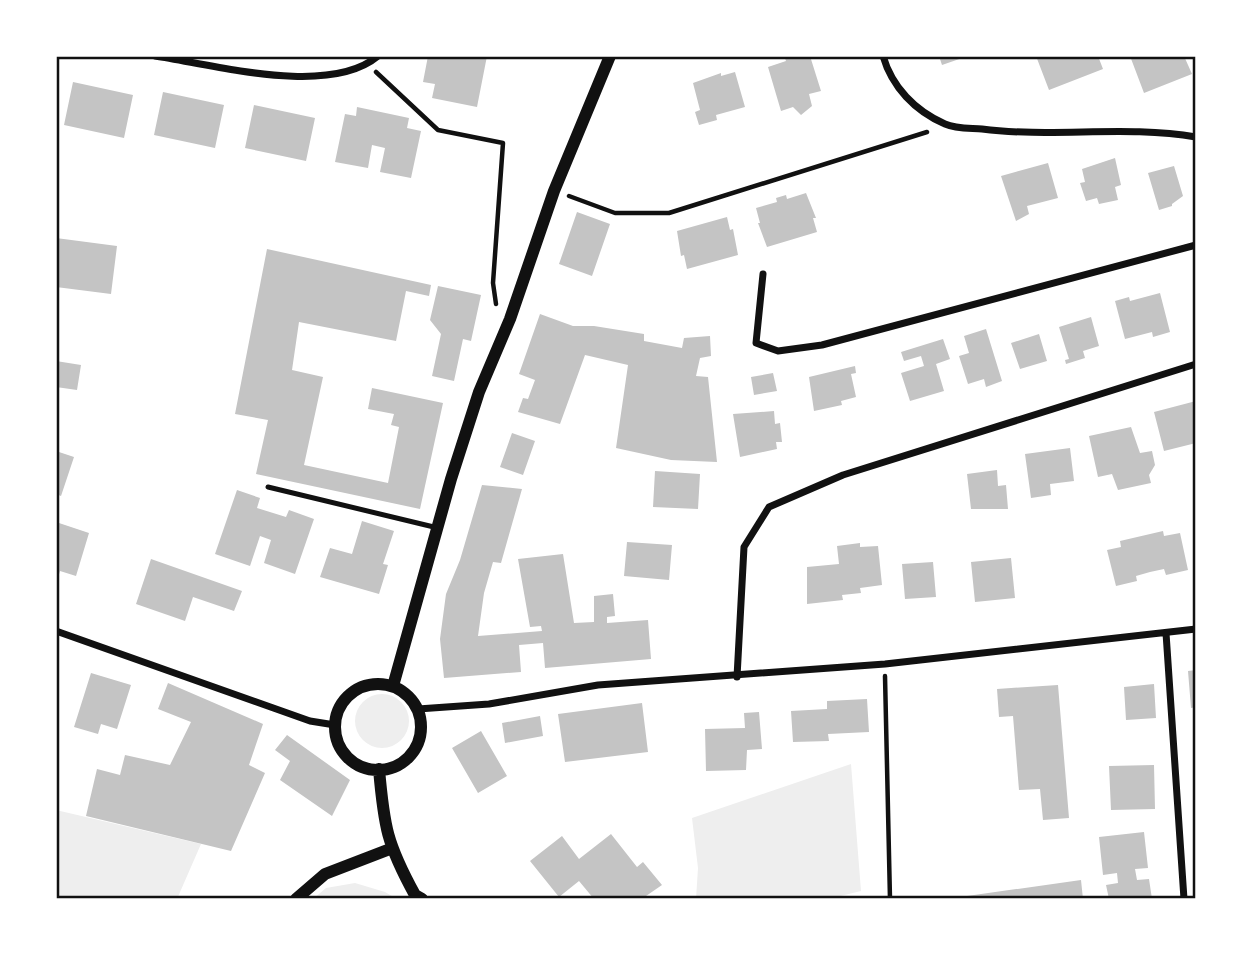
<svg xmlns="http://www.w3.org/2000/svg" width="1252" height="955" font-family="Spectral,serif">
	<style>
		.green { fill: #eee }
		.building { fill: #c4c4c4 }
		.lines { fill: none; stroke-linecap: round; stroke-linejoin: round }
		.path { stroke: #111; stroke-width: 4.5 }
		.service { stroke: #111; stroke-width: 5 }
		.minor { stroke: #111; stroke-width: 7 }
		.tertiary { stroke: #111; stroke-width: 12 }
		.neatline { fill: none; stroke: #111; stroke-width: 2.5 }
	</style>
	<rect width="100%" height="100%" fill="#fff"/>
	<!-- green -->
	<path class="green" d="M355 721a27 27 0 1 1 54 0a27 27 0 1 1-54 0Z
		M851,764L861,891L828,899H696L698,868L692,818Z
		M56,810L201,844L177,899H56Z
		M355,883L385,892L397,899H313L326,888Z"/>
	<!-- building -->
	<path class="building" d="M428,56H487L477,107L432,98L435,84L423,82Z
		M790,56H810L821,91L809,94L812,106L801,115L793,107L781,111L768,67L786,61L785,58Z
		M939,56H968L942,65Z
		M1036,56H1098L1103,69L1049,90Z
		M1130,56H1184L1192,74L1144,93Z
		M735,72L745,107L716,115L717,120L699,125L695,112L700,110L693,83L721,73V76Z
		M73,82L133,95L124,138L64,125Z
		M163,92L224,105L215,148L154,135Z
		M254,105L315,118L306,161L245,148Z
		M357,107L409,118L407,128L421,131L411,178L380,172L385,148L372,145L368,168L335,162L345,114L356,116Z
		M1115,158L1121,185L1115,187L1118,200L1099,204L1097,198L1086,201L1080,183L1085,182L1082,169Z
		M1048,163L1058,198L1027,206L1029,214L1016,221L1001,176Z
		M1174,166L1183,196L1172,204V206L1159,210L1148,173Z
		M806,193L816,218H813L817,232L767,247L758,223H760L756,208L777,202L776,198L786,195L787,199Z
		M577,212L610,224L592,276L559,264Z
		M727,217L730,230L733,229L738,255L687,269L684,255L681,256L677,231Z
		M56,238L117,246L111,294L56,287Z
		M267,249L431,285L429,296L406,291L396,341L299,322L292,370L323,377L304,465L388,483L399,427L391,425L394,414L368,409L372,388L443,403L420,509L256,474L268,420L235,414Z
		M438,286L481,295L471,341L463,339L454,381L432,376L441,334L430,320Z
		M1160,293L1170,332L1153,337L1152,332L1125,339L1115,301L1129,297L1130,301Z
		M540,314L573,326H594L644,334V341L682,348L684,338L710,336L711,356L700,358L696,376L708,377L717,462L671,460L616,448L628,365L585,355L560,424L518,412L523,398L528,399L535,380L519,374Z
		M1091,317L1099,346L1083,351L1085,358L1066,364L1065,360L1069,359L1059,327Z
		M986,329L1002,381L986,387L984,379L968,384L959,356L969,353L964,336Z
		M1039,334L1047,361L1020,369L1011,343Z
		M943,339L950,359L936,364L944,391L910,401L901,373L924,366L921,356L904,361L901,352Z
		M56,361L81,365L77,390L56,387Z
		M855,366L856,373L851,374L856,397L841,401L842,405L814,411L809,377Z
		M773,373L777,391L754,395L751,377Z
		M1196,401V443L1164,451L1154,412Z
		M774,411L775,424L780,423L782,442H776L777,449L740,457L733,414Z
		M1131,427L1140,453L1152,451L1155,465L1149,475L1151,483L1118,490L1112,474L1098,477L1089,436Z
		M512,433L535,441L523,475L500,467Z
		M1070,448L1074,481L1050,484L1051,495L1031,498L1025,454Z
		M56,451L74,457L61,496L56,494Z
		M997,470L998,486L1006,485L1008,509H971L967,474Z
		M655,471L700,474L698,509L653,507Z
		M482,485L522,489L501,563L493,562L484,593L478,636L542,631L541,626L530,627L518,559L563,554L574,623L594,622V596L613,594L615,616L607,617V623L648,620L651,659L545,668L543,643L519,645L521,672L444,678L440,639L446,594L460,560Z
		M237,490L260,498L257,508L286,517L289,510L314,519L295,574L264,563L271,540L260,536L250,566L215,554Z
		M362,521L394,531L383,564L388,565L379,594L320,577L330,548L352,554Z
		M56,522L89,533L76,576L60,571L57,581Z
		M1163,531L1164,536L1180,533L1188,570L1166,575L1164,569L1150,572L1136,576L1137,581L1116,586L1107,550L1121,547L1120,541Z
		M627,542L672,545L669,580L624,576Z
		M860,543V547L878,546L882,585L860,588L861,593L842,595L843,600L807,604V567L839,564L837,546Z
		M1011,558L1015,598L975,602L971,562Z
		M151,559L242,591L234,611L193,597L185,621L136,604Z
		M933,562L936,597L905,599L902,564Z
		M1196,670V707L1191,708L1188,671Z
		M91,673L131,685L117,729L101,724L98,734L74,727Z
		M168,683L263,724L249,765L265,773L231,851L86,816L97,769L120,775L125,755L170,765L191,722L158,709Z
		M1154,684L1156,718L1126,720L1124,687Z
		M1058,685L1069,818L1043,820L1040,789L1019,790L1013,716L999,717L997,689Z
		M867,699L869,732L828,734L829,741L793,742L791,711L827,709V701Z
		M642,703L648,752L565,762L558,714Z
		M759,712L762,749L747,750L746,770L706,771L705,729L745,728L744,713Z
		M540,716L543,736L505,743L502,723Z
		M481,731L507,776L478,793L452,748Z
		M287,735L350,780L332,816L280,780L290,761L275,750Z
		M1154,765L1155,809L1111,810L1109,766Z
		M1144,832L1148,868L1135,869L1137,880L1149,879L1152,899H1109L1106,885L1118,883L1117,873L1103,875L1099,837Z
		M611,834L637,867L643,862L662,885L646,896L649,899H594L579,881L559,897L530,861L562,836L579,859Z
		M1081,880L1083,899H961L960,897Z"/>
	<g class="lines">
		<!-- path -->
		<path class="path" d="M376,72L438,130L503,143L493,283L496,304
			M569,196L615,213H669L927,132
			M885,676L890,899"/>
		<!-- service -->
		<path class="service" d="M268,487L438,528"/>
		<!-- minor -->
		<path class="minor" d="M155,56C215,65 329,97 378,56
			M883,56C892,87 915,111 945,124C956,129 971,128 982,129C1053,138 1126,125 1196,137
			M763,274L756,343L778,351L822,345L1196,245
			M56,631L310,721L335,725
			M1166,633L1184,899
			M737,677L744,547L769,507L843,475L1196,364
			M418,709L489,704L598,685L885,664L1196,629"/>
		<!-- tertiary -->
		<path class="tertiary" d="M335 727a43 43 0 1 1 86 0a43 43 0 1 1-86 0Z
			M393,686L451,479L479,392L510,319L554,191L610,56
			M379,769C384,827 387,844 415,895L422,899
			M296,899L325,874L390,849"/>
	</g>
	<!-- border -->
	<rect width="1252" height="955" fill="none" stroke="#ffffff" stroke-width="116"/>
	<rect x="58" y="58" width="1136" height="839" class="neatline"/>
</svg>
